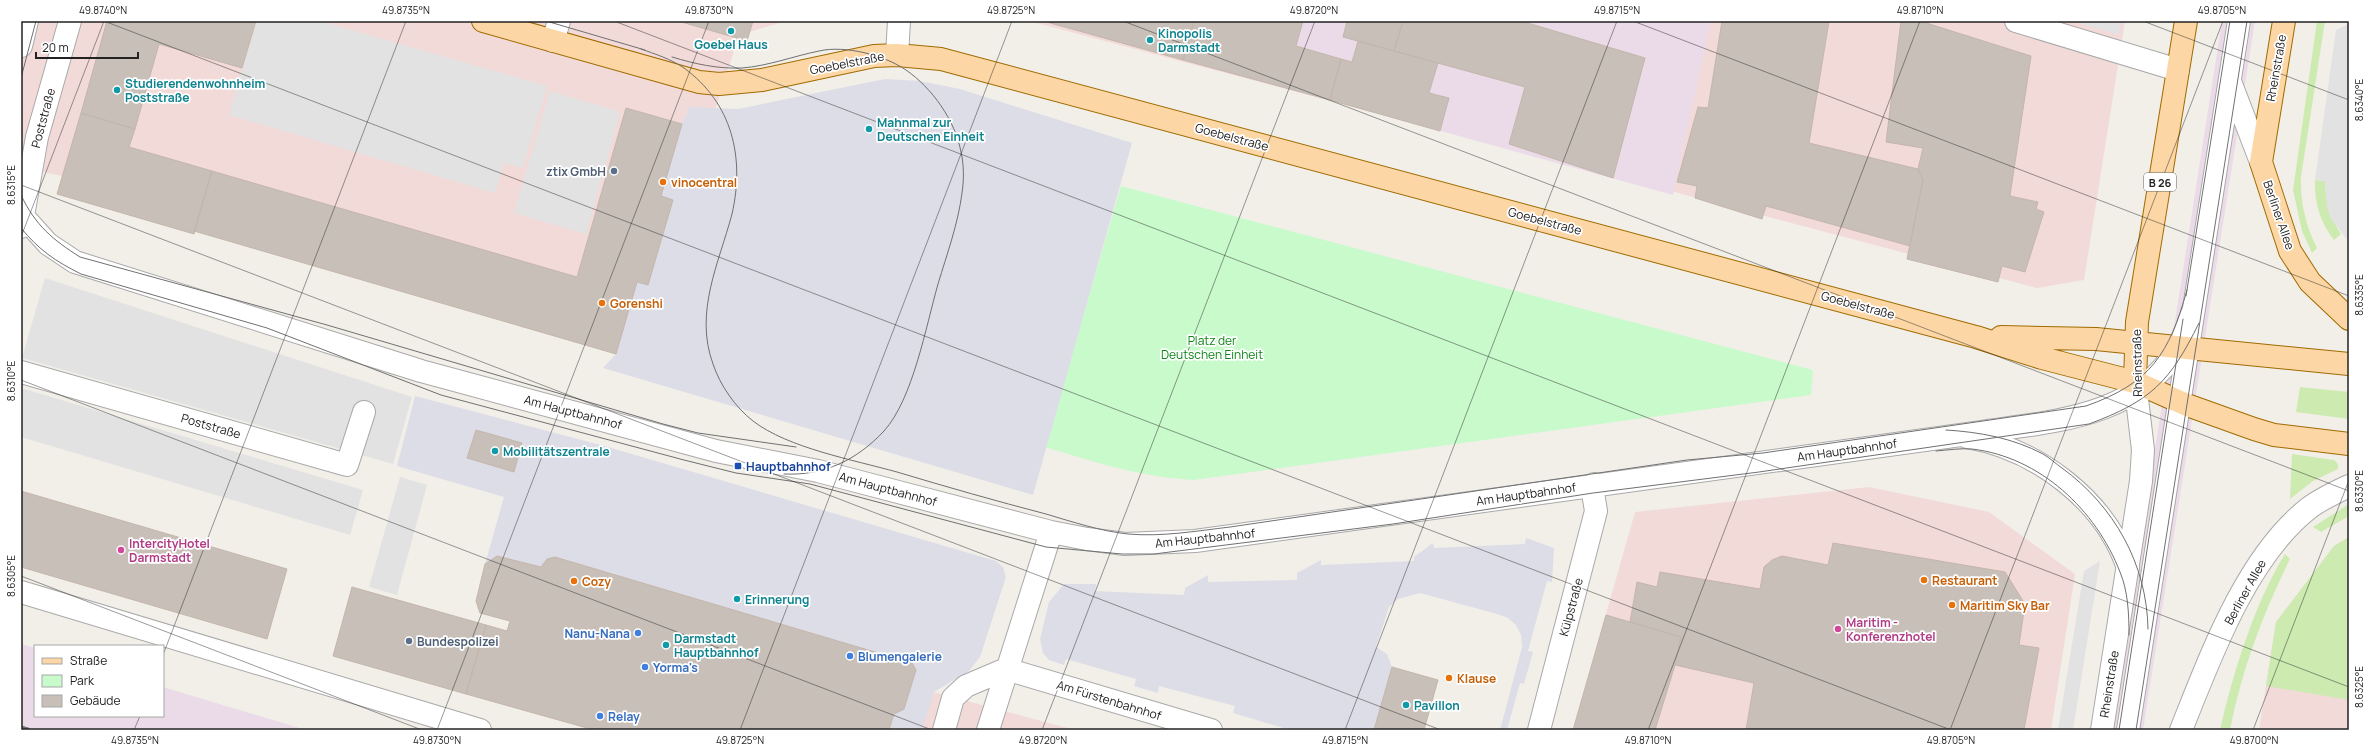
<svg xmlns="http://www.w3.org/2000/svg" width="2370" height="751" font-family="Manrope,sans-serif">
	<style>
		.commercial { fill: #f2dad9 }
		.industrial { fill: #ebdbe8 }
		.grass { fill: #cdebb0 }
		.park { fill: #c8facc }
		.parking { fill: #e2e2e2 }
		.plaza { fill: #dddde8 }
		.building { fill: #c7bfb8; stroke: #c4b6ab }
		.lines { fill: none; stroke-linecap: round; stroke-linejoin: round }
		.minor-casing { stroke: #a9a9a9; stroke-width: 24 }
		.major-casing { stroke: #a06b00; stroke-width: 24 }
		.minor { stroke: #fff; stroke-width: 22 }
		.major { stroke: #fcd6a4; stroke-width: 22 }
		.tram { stroke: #707070; stroke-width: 1 }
		.rail { stroke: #707070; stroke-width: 3; stroke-dasharray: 8 8; stroke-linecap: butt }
		.ticks { fill: none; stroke: #222; stroke-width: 1; stroke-opacity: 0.45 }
		.culture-dot { fill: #0f9aa8; stroke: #fff; stroke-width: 1.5 }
		.service-dot { fill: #5c6f8a; stroke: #fff; stroke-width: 1.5 }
		.food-dot { fill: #e8710a; stroke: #fff; stroke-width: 1.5 }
		.transit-dot { fill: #1a4fb4; stroke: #fff; stroke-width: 1.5 }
		.hotel-dot { fill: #d1479c; stroke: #fff; stroke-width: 1.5 }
		.shop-dot { fill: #3f7fe0; stroke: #fff; stroke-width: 1.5 }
		.labels { text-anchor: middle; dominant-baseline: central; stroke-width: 3.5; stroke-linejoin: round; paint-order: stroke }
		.shield { fill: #fff; stroke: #646464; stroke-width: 1 }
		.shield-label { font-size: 11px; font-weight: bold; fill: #222 }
		.culture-label { font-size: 12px; font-weight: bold; fill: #0d838f; stroke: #fff; text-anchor: start }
		.street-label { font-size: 12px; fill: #222; stroke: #fff }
		.service-label { font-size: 12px; font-weight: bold; fill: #4e5e75; stroke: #fff; text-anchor: end }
		.food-label { font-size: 12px; font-weight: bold; fill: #c56008; stroke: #fff; text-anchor: start }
		.park-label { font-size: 12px; fill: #0c8416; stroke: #fff }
		.transit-label { font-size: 12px; font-weight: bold; fill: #164399; stroke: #fff; text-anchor: start }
		.hotel-label { font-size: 12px; font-weight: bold; fill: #b23c85; stroke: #fff; text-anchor: start }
		.shop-label { font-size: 12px; font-weight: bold; fill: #366cbe; stroke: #fff; text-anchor: start }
		.neatline { fill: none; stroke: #222; stroke-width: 1.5 }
		.ticks-label { font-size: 10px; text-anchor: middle; fill: #222 }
	</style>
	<rect width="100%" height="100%" fill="#f2efe9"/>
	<!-- commercial -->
	<path class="commercial" d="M21,21H786L739,35L637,356L62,176L21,167Z
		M1029,21H2125L2084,280L2037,288Z
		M1869,487L1989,512L2075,574L2051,730H1573L1635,512Z
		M2349,537V730H2259L2276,622L2334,546Z
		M915,687L1075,730H901Z"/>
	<!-- industrial -->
	<path class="industrial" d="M1194,21H1711L1673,195L1183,60Z
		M2222,21H2255L2143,730H2111Z
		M21,644L35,648V716H163V687L306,730H21Z"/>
	<!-- grass -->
	<path class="grass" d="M2317,21H2325L2301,177C2300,202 2306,226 2317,248L2312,253L2302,231L2293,190Z
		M2315,180L2325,181C2325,199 2331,219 2341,234L2334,240C2320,222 2314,202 2315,180Z
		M2300,387L2349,392V419L2296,412Z
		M2292,454L2334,460L2338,464V469L2313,481L2290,499Z
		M2349,504V516L2321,532L2313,527Z
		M2349,537V700L2266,686L2276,622L2334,546Z
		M2285,554L2290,559C2263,614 2242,669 2230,730H2220C2233,673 2254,604 2285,554Z"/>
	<!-- park -->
	<path class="park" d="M1121,186L1813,370L1811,395L1193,480C1141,477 1094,462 1045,447Z"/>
	<!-- parking -->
	<path class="parking" d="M256,21H320L547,86L523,168L504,163L495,193L229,115Z
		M2072,21H2121L2119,35Z
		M2349,24V242L2331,219L2327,207L2325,181L2315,180L2336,30Z
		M550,91L620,112L586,234L514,213Z
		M45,278L412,397L393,464L22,358Z
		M21,388L363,490L350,535L21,437Z
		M400,477L427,485L397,595L369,587Z
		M2100,561L2073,730H2058L2084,571Z"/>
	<!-- plaza -->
	<path class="plaza" d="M885,79L920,81L960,89L1132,143L1033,495L603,368L616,354L637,282L648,285L673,200L661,196L682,124L690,107L738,109Z
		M415,396L608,447L996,561L1003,567L1006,577L980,657L969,671L934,692L922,730H889L894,714L904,709L916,670L912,663L556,557L547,559L541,567L497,556L485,564L504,497L397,466Z
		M1526,538L1554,548L1552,582L1547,581L1528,651L1533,652L1524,684L1520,683L1507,730H1500L1522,647L1521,635L1516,625L1508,618L1497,614L1420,593L1398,599L1389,607L1387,613L1376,647L1387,654L1392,667L1374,730H1290L1233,713L1235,706L1159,686L1158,693L1134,686L1136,679L1066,659L1064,665L1049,660L1043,653L1040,639L1049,602L1064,584H1096L1095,591L1184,595L1185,588L1208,575V582L1297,580V573L1321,560V565L1414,561V557L1433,543L1434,548L1525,544Z"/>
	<!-- building -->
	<path class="building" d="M107,21H256L242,68L159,44L135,129L81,113Z
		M678,21H753L747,41Z
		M1043,21H1194L1183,60Z
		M1194,21H1303L1296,46L1341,59L1330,100L1183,60Z
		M1347,21H1403L1394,51L1343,37Z
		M1403,21H1521L1645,58L1613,178L1509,144L1525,87L1394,51Z
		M1722,21H1829L1809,143L1918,169L1923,180L1910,246L1766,206L1762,219L1695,198L1697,186L1677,182L1698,107L1708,108Z
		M1901,21H1920L2031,56L2010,196L2038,202L2036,209L2044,212L2025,272L2002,266L1998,282L1907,259L1923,180L1918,169L1923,148L1886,142Z
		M1358,41L1438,63L1429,93L1449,98L1440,131L1330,100L1341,59L1352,62Z
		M626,108L682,124L661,196L673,200L648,285L637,282L616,354L194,231L212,171L577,277Z
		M81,113L135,129L129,147L212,171L194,234L57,194Z
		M476,430L522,443L514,472L467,458Z
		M21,491L287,569L267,639L21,567Z
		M1833,543L2005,572L2025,604L2019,645L2039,648L2024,730H1746L1754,683L1675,665L1681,637L1630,622L1637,582L1657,587L1660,572L1760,589L1764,567L1772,560L1782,556L1828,565Z
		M497,556L541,567L547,559L555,557L912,663L916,670L904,709L894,714L889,730H594L466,694L486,625L507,631L510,621L480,613L476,601L485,564Z
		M352,587L486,625L466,694L333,656Z
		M1606,615L1681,637L1675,665L1655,730H1573Z
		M1392,667L1438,680L1424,730H1374Z"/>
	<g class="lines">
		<!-- minor casing -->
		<g class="minor-casing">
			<path id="minor" d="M2016,21L2178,70
				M553,41L559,21
				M21,46L27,21
				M897,55L899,21
				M2231,84L2261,162
				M21,214L48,244L75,262L421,371L716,451L818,471L1051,532L1087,539L1125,544L1195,541L1975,433C2050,421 2134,420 2178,348C2185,337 2188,323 2193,312
				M21,227L37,137L70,21
				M21,372L347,465L364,412
				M1967,437C2037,449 2105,500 2128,568
				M21,592L480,730
				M944,730L953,698L966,686L1006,669L1211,730
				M988,730L1051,532
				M1539,730L1596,511L1593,493L1594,484
				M2102,730L2141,481L2143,450L2135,382
				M2128,730L2239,21
				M2181,730C2210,658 2246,557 2309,508C2321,499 2336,492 2349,486"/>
		</g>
		<!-- major casing -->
		<g class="major-casing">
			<path id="major" d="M483,21L699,82L719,84L762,80L874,56L897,55L941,59L1976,337L2042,358L2135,382L2187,405L2254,429L2274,435L2349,444
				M2284,21L2261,162L2290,251L2310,282L2349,319
				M2001,337L2096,339L2349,364
				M2135,382L2137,322L2186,21"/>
		</g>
		<!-- minor -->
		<use href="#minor" class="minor"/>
		<!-- major -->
		<use href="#major" class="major"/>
		<!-- tram -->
		<path class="tram" d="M546,21L645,50
			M641,49C655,54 671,59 684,68C732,103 745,157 732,214C719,263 694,312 713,364C720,385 735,407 753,421C788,448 854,460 897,472C947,487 996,501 1046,514C1073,522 1100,531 1128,534C1162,537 1196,531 1230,527L1687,460L1763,453L2086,406C2151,383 2169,354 2187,290
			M672,57C695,64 718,69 742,68C768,66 794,56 819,51C845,45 884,55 906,70C932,88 955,120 961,152C964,165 964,180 962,193C958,224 947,254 938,284C926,326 913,399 884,431C857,460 824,476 784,474
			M21,78L36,21
			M21,195C35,225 53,240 80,257L327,325L663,424L698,433L796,447
			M21,228C39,250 55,261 81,274L267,328L441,395L684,460L736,473L810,484L1046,547L1122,554H1154L1393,524L1593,493L1759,472L2089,424C2151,401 2170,382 2199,323
			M2186,296L2230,21
			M1946,430C1979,432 2013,438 2043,454C2050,458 2056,464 2062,468C2114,506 2147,564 2148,629
			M1936,451C1948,450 1961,448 1972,449C2040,457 2096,510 2120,572C2128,591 2129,614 2129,635
			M2119,730L2183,319
			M2136,730L2247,21"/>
		<!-- rail -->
		<path class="rail" d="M21,727L31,730"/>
	</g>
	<!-- ticks -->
	<path class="ticks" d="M104,21L1951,730M614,21L2349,687M1123,21L2349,491M1633,21L2349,296M2143,21L2349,100M21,185L1441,730M21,237L104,21M21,380L932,730M21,576L422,730M163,655L406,21M134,730L140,716M437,730L709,21M740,730L1012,21M1042,730L1315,21M1345,730L1617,21M1648,730L1920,21M1950,730L2223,21M2253,730L2349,480"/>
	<!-- markers -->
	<g class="culture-dot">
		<circle cx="731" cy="31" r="4"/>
		<circle cx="1150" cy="40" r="4"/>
		<circle cx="117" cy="90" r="4"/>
		<circle cx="869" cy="129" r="4"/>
		<circle cx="495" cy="451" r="4"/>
		<circle cx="737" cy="599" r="4"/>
		<circle cx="666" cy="645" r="4"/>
		<circle cx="1406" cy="705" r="4"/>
	</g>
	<g class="service-dot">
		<circle cx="614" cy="171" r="4"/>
		<circle cx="409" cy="641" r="4"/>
	</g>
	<g class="food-dot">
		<circle cx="663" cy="182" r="4"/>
		<circle cx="602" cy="303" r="4"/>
		<circle cx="1924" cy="580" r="4"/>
		<circle cx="574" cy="581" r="4"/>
		<circle cx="1952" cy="605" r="4"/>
		<circle cx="1449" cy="678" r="4"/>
	</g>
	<rect class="transit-dot" x="734" y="462" width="8" height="8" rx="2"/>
	<g class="hotel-dot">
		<circle cx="121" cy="550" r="4"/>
		<circle cx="1838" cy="629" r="4"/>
	</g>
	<g class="shop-dot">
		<circle cx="638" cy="633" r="4"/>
		<circle cx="850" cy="656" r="4"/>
		<circle cx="645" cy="667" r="4"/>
		<circle cx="600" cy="716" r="4"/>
	</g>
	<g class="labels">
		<!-- shield labels -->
		<rect class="shield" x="2144" y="173" width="32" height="18" rx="3"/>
		<g class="shield-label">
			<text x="2160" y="182">B 26</text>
		</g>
		<!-- culture labels -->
		<g class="culture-label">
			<text x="1158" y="33">Kinopolis<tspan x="1158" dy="14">Darmstadt</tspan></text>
			<text x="731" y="44" text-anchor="middle">Goebel Haus</text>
			<text x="125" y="83">Studierendenwohnheim<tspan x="125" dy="14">Poststraße</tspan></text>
			<text x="877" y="122">Mahnmal zur<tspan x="877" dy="14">Deutschen Einheit</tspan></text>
			<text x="503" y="451">Mobilitätszentrale</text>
			<text x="745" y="599">Erinnerung</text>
			<text x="674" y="638">Darmstadt<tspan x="674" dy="14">Hauptbahnhof</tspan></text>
			<text x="1414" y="705">Pavillon</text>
		</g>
		<!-- street labels -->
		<g class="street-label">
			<text transform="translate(847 63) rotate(-11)">Goebelstraße</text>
			<text transform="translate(2276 68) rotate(-80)">Rheinstraße</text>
			<text transform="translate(43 118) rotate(-75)">Poststraße</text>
			<text transform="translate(1232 137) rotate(15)">Goebelstraße</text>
			<text transform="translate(2279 215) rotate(71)">Berliner Allee</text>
			<text transform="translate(1545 221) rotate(15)">Goebelstraße</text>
			<text transform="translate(1858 305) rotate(15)">Goebelstraße</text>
			<text transform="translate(2137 363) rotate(-91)">Rheinstraße</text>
			<text transform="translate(573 412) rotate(15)">Am Hauptbahnhof</text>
			<text transform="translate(211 426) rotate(16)">Poststraße</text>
			<text transform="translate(1847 450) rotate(-8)">Am Hauptbahnhof</text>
			<text transform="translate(888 489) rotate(15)">Am Hauptbahnhof</text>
			<text transform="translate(1526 494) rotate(-8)">Am Hauptbahnhof</text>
			<text transform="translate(1205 538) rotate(-6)">Am Hauptbahnhof</text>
			<text transform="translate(2245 592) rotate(-61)">Berliner Allee</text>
			<text transform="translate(1571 607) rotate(-75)">Külpstraße</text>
			<text transform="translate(2109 684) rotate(-81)">Rheinstraße</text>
			<text transform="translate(1109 700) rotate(17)">Am Fürstenbahnhof</text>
		</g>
		<!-- service labels -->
		<g class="service-label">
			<text x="606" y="171">ztix GmbH</text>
			<text x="417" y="641" text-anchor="start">Bundespolizei</text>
		</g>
		<!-- food labels -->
		<g class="food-label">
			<text x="671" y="182">vinocentral</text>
			<text x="610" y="303">Gorenshi</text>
			<text x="1932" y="580">Restaurant</text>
			<text x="582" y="581">Cozy</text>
			<text x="1960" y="605">Maritim Sky Bar</text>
			<text x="1457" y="678">Klause</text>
		</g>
		<!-- park labels -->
		<g class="park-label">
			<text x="1212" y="340">Platz der<tspan x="1212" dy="14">Deutschen Einheit</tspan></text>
		</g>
		<!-- transit labels -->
		<g class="transit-label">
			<text x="746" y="466">Hauptbahnhof</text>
		</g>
		<!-- hotel labels -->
		<g class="hotel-label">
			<text x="129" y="543">IntercityHotel<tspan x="129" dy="14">Darmstadt</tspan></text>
			<text x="1846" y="622">Maritim -<tspan x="1846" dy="14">Konferenzhotel</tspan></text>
		</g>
		<!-- shop labels -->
		<g class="shop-label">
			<text x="630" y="633" text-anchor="end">Nanu-Nana</text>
			<text x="858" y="656">Blumengalerie</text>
			<text x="653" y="667">Yorma's</text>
			<text x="608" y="716">Relay</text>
		</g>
	</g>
	<!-- border -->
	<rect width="2370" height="751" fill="none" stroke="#ffffff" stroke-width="44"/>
	<!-- legend -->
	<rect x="34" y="645" width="130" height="72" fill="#ffffff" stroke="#a7a7a7"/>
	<rect x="42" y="658" width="20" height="6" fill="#fcd6a4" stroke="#a7a7a7"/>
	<text x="70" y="665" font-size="12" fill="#222222">Straße</text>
	<rect x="42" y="675" width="20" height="12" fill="#c8facc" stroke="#a7a7a7"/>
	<text x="70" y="685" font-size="12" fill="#222222">Park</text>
	<rect x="42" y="695" width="20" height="12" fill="#c7bfb8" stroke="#a7a7a7"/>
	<text x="70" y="705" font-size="12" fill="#222222">Gebäude</text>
	<!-- scale -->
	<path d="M36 52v6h102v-6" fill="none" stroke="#222222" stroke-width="2"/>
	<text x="42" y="52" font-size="12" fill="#222222" stroke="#ffffff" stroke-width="3" paint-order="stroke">20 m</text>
	<rect x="22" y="22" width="2326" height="707" class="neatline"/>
	<g class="ticks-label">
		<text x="103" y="14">49.8740°N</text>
		<text x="406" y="14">49.8735°N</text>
		<text x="709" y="14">49.8730°N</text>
		<text x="1011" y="14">49.8725°N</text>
		<text x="1314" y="14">49.8720°N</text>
		<text x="1617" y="14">49.8715°N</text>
		<text x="1920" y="14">49.8710°N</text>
		<text x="2222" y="14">49.8705°N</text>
		<text transform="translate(2359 100) rotate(-90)" y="4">8.6340°E</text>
		<text transform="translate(11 185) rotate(-90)" y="4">8.6315°E</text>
		<text transform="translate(2359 295) rotate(-90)" y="4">8.6335°E</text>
		<text transform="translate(11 381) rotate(-90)" y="4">8.6310°E</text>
		<text transform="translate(2359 491) rotate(-90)" y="4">8.6330°E</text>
		<text transform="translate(11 576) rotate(-90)" y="4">8.6305°E</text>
		<text transform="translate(2359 687) rotate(-90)" y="4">8.6325°E</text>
		<text x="135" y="744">49.8735°N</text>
		<text x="437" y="744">49.8730°N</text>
		<text x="740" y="744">49.8725°N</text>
		<text x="1043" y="744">49.8720°N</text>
		<text x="1345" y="744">49.8715°N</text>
		<text x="1648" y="744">49.8710°N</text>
		<text x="1951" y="744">49.8705°N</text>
		<text x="2254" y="744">49.8700°N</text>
	</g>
</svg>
